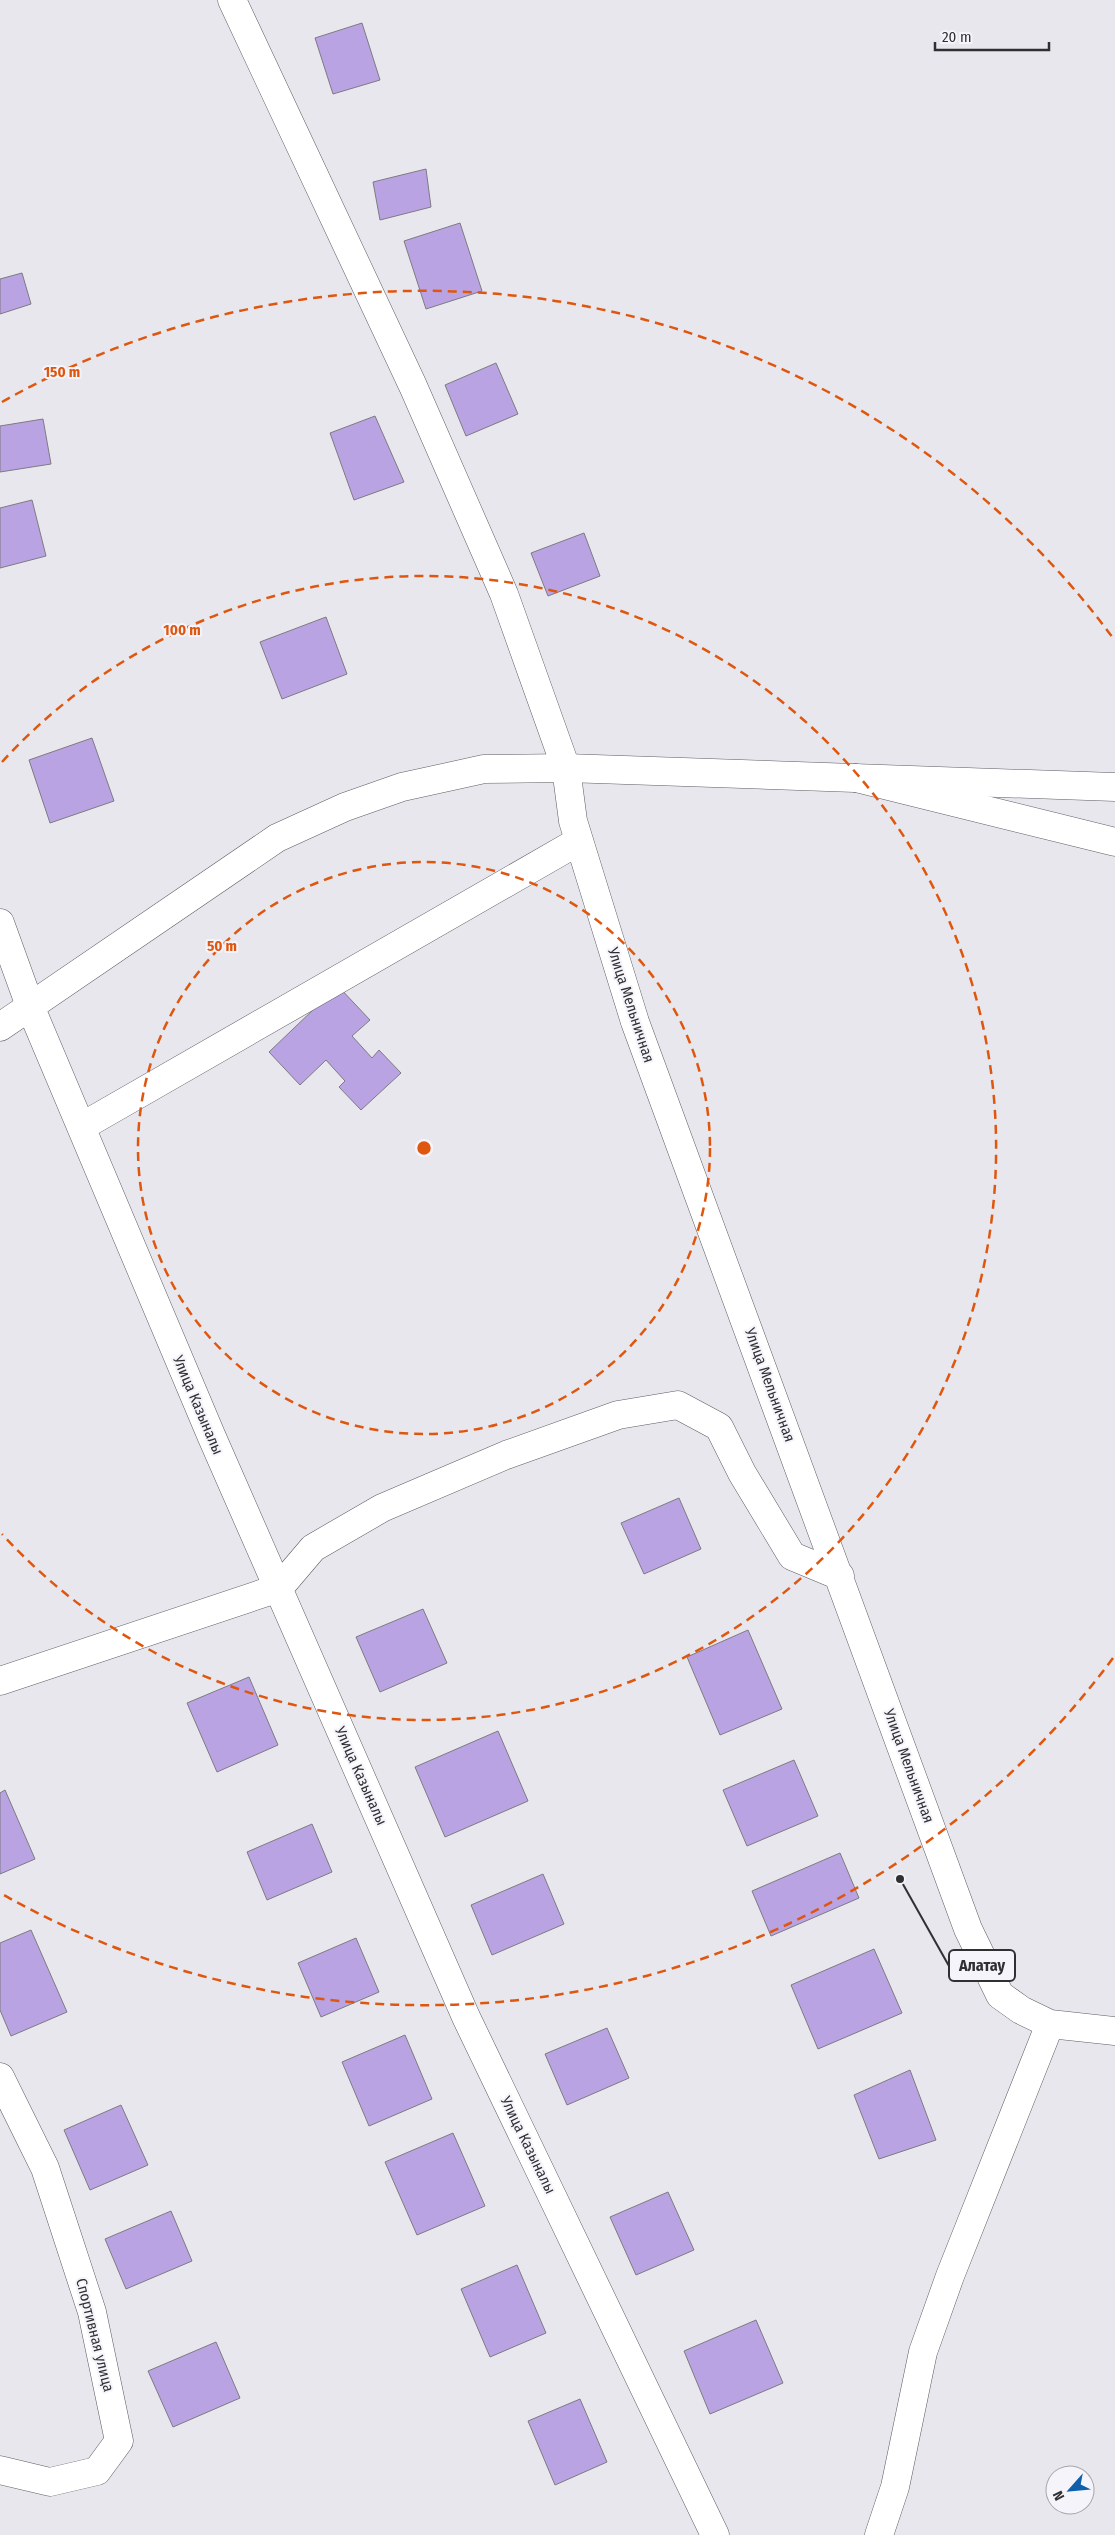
<svg xmlns="http://www.w3.org/2000/svg" width="1115" height="2535" font-family="'Fira Sans Condensed',sans-serif">
	<style>
		.building { fill: #baa3e3; stroke: #7d7b81 }
		.lines { fill: none; stroke-linecap: round; stroke-linejoin: round }
		.minor-casing { stroke: #5e5d63; stroke-width: 29 }
		.major-casing { stroke: #5e5d63; stroke-width: 29 }
		.highway-casing { stroke: #5e5d63; stroke-width: 29 }
		.minor { stroke: #fff; stroke-width: 28 }
		.major { stroke: #fff; stroke-width: 28 }
		.highway { stroke: #fff; stroke-width: 28 }
		.ring { fill: none; stroke: #df570e; stroke-width: 2.5; stroke-dasharray: 9 6 }
		.labels { text-anchor: middle; dominant-baseline: central; stroke-width: 4; stroke-linejoin: round; paint-order: stroke }
		.street-label { font-size: 15px; fill: #303032; stroke: #f5f4fb }
		.centre { fill: #df570e; stroke: #f5f4fb; stroke-width: 2.5 }
		.ring-label { font-size: 15px; text-anchor: middle; font-weight: bold; fill: #df570e; stroke: #f5f4fb; stroke-width: 4; stroke-linejoin: round; paint-order: stroke }
		.leader { fill: none; stroke: #303032; stroke-width: 2 }
		.callout-dot { fill: #303032; stroke: #f5f4fb; stroke-width: 2 }
		.callout { fill: #f5f4fb; stroke: #303032; stroke-width: 2 }
		.callout-label { font-size: 16px; text-anchor: middle; font-weight: bold; fill: #303032 }
	</style>
	<rect width="100%" height="100%" fill="#e8e7ed"/>
	<!-- building -->
	<path class="building" d="M362,23L380,80L333,94L315,38Z
		M426,169L431,207L380,220L373,182Z
		M460,223L482,291L426,309L404,241Z
		M22,273L31,304L0,314V279Z
		M496,363L518,414L466,436L445,385Z
		M375,416L404,482L354,500L330,433Z
		M43,419L51,464L0,472V426Z
		M32,500L46,556L0,568V508Z
		M584,533L600,576L548,596L531,553Z
		M326,617L347,674L282,699L260,642Z
		M92,738L114,801L50,823L29,760Z
		M338,986L370,1020L352,1036L372,1058L379,1050L401,1073L361,1110L339,1087L345,1081L326,1060L300,1085L269,1052Z
		M679,1498L701,1549L644,1574L621,1523Z
		M423,1609L447,1663L380,1692L356,1637Z
		M748,1630L782,1709L720,1735L687,1657Z
		M249,1677L278,1745L217,1772L187,1703Z
		M498,1731L528,1801L445,1837L415,1767Z
		M794,1760L818,1816L747,1846L723,1790Z
		M5,1790L35,1859L0,1874V1793Z
		M312,1824L332,1872L267,1900L247,1852Z
		M840,1853L859,1898L771,1936L752,1891Z
		M543,1874L564,1924L492,1955L471,1905Z
		M31,1930L67,2012L11,2036L0,2010V1943Z
		M356,1938L379,1992L321,2017L298,1963Z
		M874,1949L902,2013L818,2049L791,1985Z
		M607,2028L629,2078L567,2105L545,2054Z
		M405,2035L432,2099L369,2126L342,2062Z
		M910,2070L936,2140L879,2159L854,2095Z
		M121,2105L148,2165L90,2190L64,2130Z
		M453,2133L485,2206L417,2235L385,2162Z
		M668,2192L694,2250L636,2275L610,2217Z
		M171,2211L192,2261L126,2289L105,2239Z
		M517,2265L546,2333L490,2357L461,2289Z
		M756,2320L783,2383L710,2414L684,2351Z
		M216,2342L240,2398L173,2427L148,2371Z
		M580,2399L607,2462L555,2485L528,2421Z"/>
	<g class="lines">
		<!-- minor casing -->
		<g class="minor-casing">
			<path id="minor" d="M232,0L413,386L504,594L566,768L573,821L635,1022L968,1929L1000,1995L1021,2010L1050,2024L1115,2031
				M0,923L30,1006L211,1435L466,2017L715,2535
				M81,1127L579,841
				M0,1681L279,1588L313,1548L382,1508L506,1455L618,1415L678,1405L719,1427L742,1473L792,1556L840,1576
				M0,2077L45,2168L92,2312L119,2441L97,2471L50,2482L0,2470
				M879,2535L895,2487L923,2352L950,2276L1050,2024"/>
		</g>
		<!-- major casing -->
		<g class="major-casing">
			<path id="major" d="M0,1027L277,838L345,807L402,787L484,769L566,768L1115,787"/>
		</g>
		<!-- highway casing -->
		<g class="highway-casing">
			<path id="highway" d="M856,778L1115,842"/>
		</g>
		<!-- minor -->
		<use href="#minor" class="minor"/>
		<!-- major -->
		<use href="#major" class="major"/>
		<!-- highway -->
		<use href="#highway" class="highway"/>
	</g>
	<!-- distance rings -->
	<g class="ring">
		<circle cx="424" cy="1148" r="286"/>
		<path d="M2 762A572 572 0 1 1 2 1534"/>
		<path d="M1113 1658A857 857 0 0 1 2 1894M2 402A857 857 0 0 1 1113 638"/>
	</g>
	<g class="labels">
		<!-- street labels -->
		<g class="street-label">
			<text transform="translate(631 1005) rotate(72)">Улица Мельничная</text>
			<text transform="translate(770 1385) rotate(70)">Улица Мельничная</text>
			<text transform="translate(198 1405) rotate(67)">Улица Казыналы</text>
			<text transform="translate(909 1766) rotate(70)">Улица Мельничная</text>
			<text transform="translate(361 1776) rotate(66)">Улица Казыналы</text>
			<text transform="translate(528 2145) rotate(64)">Улица Казыналы</text>
			<text transform="translate(95 2335) rotate(76)">Спортивная улица</text>
		</g>
	</g>
	<circle cx="424" cy="1148" r="8" class="centre"/>
	<g class="ring-label">
		<text x="62" y="377">150 m</text>
		<text x="182" y="635">100 m</text>
		<text x="222" y="951">50 m</text>
	</g>
	<!-- callouts -->
	<path class="leader" d="M900 1879L949 1966"/>
	<circle class="callout-dot" cx="900" cy="1879" r="5"/>
	<rect class="callout" x="949" y="1950" width="66" height="31" rx="5"/>
	<g class="callout-label">
		<text x="982" y="1971">Алатау</text>
	</g>
	<!-- north arrow -->
	<g transform="translate(1070 2490) rotate(243)"><circle r="24" fill="#f5f4fb" stroke="#a6a6ab"/>
	<path d="M0-4L9 19L0 12L-9 19Z" fill="#0f5fad"/>
	<text y="-8" font-size="14" font-weight="bold" text-anchor="middle" fill="#303032">N</text>
	</g>
	<!-- scale -->
	<path d="M935 42v8h114v-8" fill="none" stroke="#303032" stroke-width="2.5"/>
	<text x="942" y="42" font-size="15" fill="#303032" stroke="#f5f4fb" stroke-width="4" paint-order="stroke">20 m</text>
</svg>
